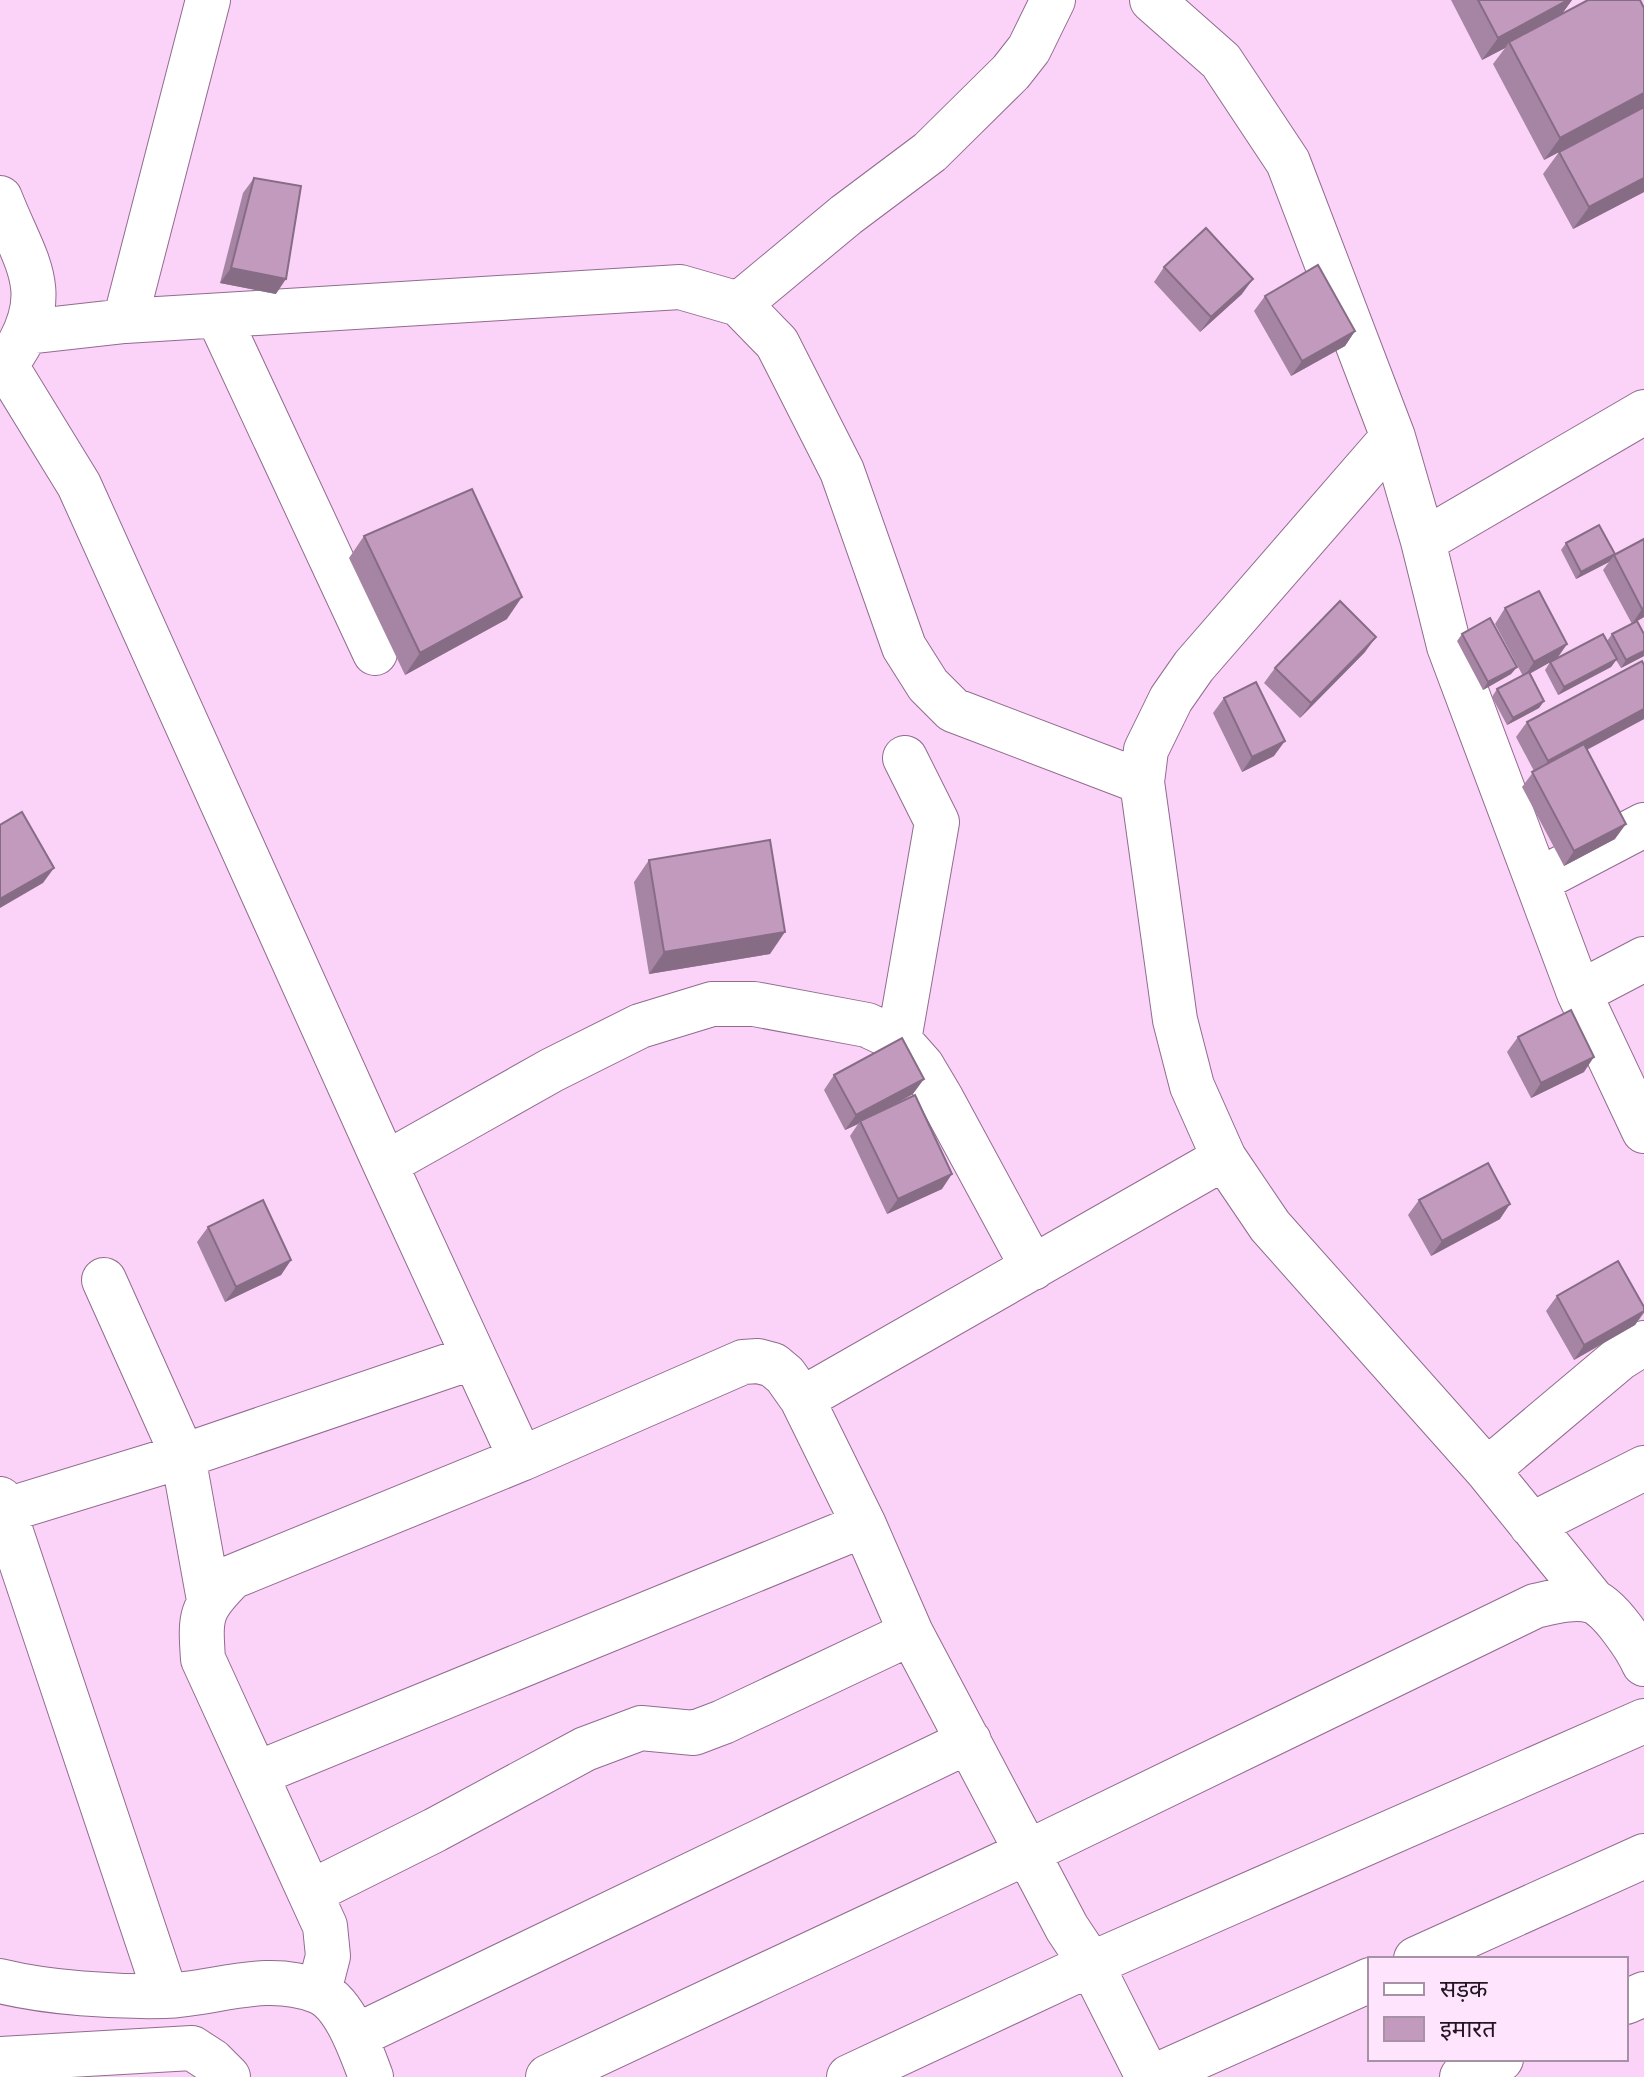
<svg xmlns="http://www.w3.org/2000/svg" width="1644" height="2077" font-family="Raleway,'Noto Sans Devanagari',sans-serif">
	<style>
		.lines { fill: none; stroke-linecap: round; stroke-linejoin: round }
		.minor-casing { stroke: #916c8f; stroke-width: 46 }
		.minor { stroke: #fff; stroke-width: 44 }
		.wall { fill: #a684a3 }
		.shaded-wall { fill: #876c85 }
		.building { fill: #c19abe; stroke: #876c85; stroke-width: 2 }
	</style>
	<rect width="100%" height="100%" fill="#fbd2f8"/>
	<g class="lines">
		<!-- minor casing -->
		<g class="minor-casing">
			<path id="minor" d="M1152,0L1221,61L1288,162L1393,437L1423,541L1449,646L1579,993L1644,1131
				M0,198C24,260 54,290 14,353
				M739,304L846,215L930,152L1011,72L1029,49L1053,0
				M218,316L375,653
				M125,321L208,0
				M27,332L125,321L680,287L739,304L777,343L842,471L904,647L928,685L953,710L1142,782
				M6,366L79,485L385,1164L521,1459
				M1393,437L1194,666L1171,699L1146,750L1142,782L1175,1020L1192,1086L1224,1158L1270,1226L1487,1470L1594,1602
				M1423,541L1644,412
				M1537,881L1644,825
				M1579,993L1644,959
				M899,1040L937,822L905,758
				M385,1164L552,1070L640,1026L712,1004H754L867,1025L899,1040L922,1066L941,1098L1033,1268
				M104,1280L183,1456L209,1600
				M802,1399L1224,1158
				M1487,1470L1620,1358L1644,1343
				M0,1499L166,1996
				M0,1512L183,1456L474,1357
				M1531,1525L1644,1468
				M256,1774L864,1525
				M311,1892L435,1830L585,1749L641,1728L694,1733L723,1722L911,1633
				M1416,1959L1644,1856
				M0,1981C49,1993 114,1997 165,1996C216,1994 266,1971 317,1991C345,2001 361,2051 371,2077
				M319,1991L328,1956L325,1926L203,1659C200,1615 200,1609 232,1577L521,1459L743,1362L758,1361L773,1365L785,1375L802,1399L864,1525L911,1633L1067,1928L1091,1964L1148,2077
				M1626,2002L1644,1994
				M356,2036L969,1741
				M0,2059L192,2048L212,2061L228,2077
				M548,2077L1028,1852L1535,1606C1553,1602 1574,1596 1592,1601C1609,1606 1637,1648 1644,1664
				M849,2077L1091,1964L1644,1721
				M1153,2077L1370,1980
				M1462,2077L1501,2059"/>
		</g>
		<!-- minor -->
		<use href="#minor" class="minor"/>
	</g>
	<!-- wall -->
	<path class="wall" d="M1451,0H1572L1562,14L1644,107L1544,160L1493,64L1505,48L1482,60Z
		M1559,152L1644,192L1573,229L1543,174Z
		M254,178L276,294L220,283L243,193Z
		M1164,267L1242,294L1200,332L1154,282Z
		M1265,296L1355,331L1345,346L1291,376L1254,311Z
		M364,536L507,619L405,675L349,558Z
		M1644,539V617L1632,624L1603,570L1609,562L1576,579L1561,550L1566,543L1615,554Z
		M1505,608L1567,644L1557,659L1607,641L1612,634H1644V656L1621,668L1616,660L1611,667L1558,695L1545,670L1550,662L1530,673L1544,701L1539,708L1507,725L1492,697L1497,689L1523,676L1495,624Z
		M1462,634L1517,667L1511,674L1483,690L1457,641Z
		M1365,652L1300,718L1264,683L1275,668Z
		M1644,665V719L1587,750L1615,839L1564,866L1522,787L1534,771L1516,737L1527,722Z
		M1224,698L1274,756L1242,772L1213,713Z
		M649,860L770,954L649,974L634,882Z
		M1518,1037L1584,1072L1531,1098L1507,1052Z
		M834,1075L913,1094L894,1105L942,1189L887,1214L850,1136L858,1124L845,1130L824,1090Z
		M1419,1200L1500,1219L1431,1256L1408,1215Z
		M208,1227L291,1260L281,1275L225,1302L197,1242Z
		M1557,1296L1644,1307V1313L1635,1325L1574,1360L1546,1311Z"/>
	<!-- shaded-wall -->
	<path class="shaded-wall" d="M1568,0H1572L1558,19L1509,42L1505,48L1482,60L1498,38Z
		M1644,93V107L1544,160L1560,138Z
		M1644,178V192L1573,229L1589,207Z
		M231,268L286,279L276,294L220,283Z
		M1253,279L1242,294L1200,332L1211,317Z
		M1355,331L1345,346L1291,376L1302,361Z
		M1615,554L1609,562L1576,579L1581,572Z
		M522,597L507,619L405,675L420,653Z
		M1644,608V617L1632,624L1642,609Z
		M1376,637L1365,652L1300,718L1311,703Z
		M1567,644L1556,659L1524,677L1534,662Z
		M1644,651V656L1621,668L1626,660Z
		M1617,659L1611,667L1558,695L1564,687Z
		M1517,667L1511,674L1483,690L1488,682Z
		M1544,701L1539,708L1507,725L1513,718Z
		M1644,709V719L1537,776L1548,761Z
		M1285,741L1274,756L1242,772L1252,757Z
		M1626,824L1615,839L1564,866L1574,851Z
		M54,868L43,883L0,908V899Z
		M785,932L770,954L649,974L664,952Z
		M1594,1057L1584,1072L1531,1098L1541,1083Z
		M924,1079L913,1094L861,1122L860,1121L858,1124L845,1130L856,1115Z
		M952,1174L942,1189L887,1214L898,1199Z
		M1510,1204L1500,1219L1431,1256L1442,1241Z
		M291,1260L281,1275L225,1302L236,1287Z
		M1644,1311L1635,1325L1574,1360L1584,1345Z"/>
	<!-- building -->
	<path class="building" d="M1478,0H1568L1498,38Z
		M1588,0H1640L1644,8V93L1560,138L1509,42Z
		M1644,107V178L1589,207L1559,152Z
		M254,178L301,186L286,279L231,268Z
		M1206,228L1253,279L1211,317L1164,267Z
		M1318,265L1355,331L1302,361L1265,296Z
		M472,489L522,597L420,653L364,536Z
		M1599,525L1615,554L1581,572L1566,543Z
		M1644,539V608L1642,609L1614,555Z
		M1539,591L1567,644L1534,662L1505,608Z
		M1340,601L1376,637L1311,703L1275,668Z
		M1490,618L1517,667L1488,682L1462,634Z
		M1637,621L1644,634V651L1626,660L1612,634Z
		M1603,634L1617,659L1564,687L1550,662Z
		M1642,661L1644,665V709L1548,761L1527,722Z
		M1529,672L1544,701L1513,718L1497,689Z
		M1256,682L1285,741L1252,757L1224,698Z
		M1584,744L1626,824L1574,851L1532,772Z
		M22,812L54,868L0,899V825Z
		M770,840L785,932L664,952L649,860Z
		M1571,1010L1594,1057L1541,1083L1518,1037Z
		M902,1038L924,1079L856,1115L834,1075Z
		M915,1095L952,1174L898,1199L860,1121Z
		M1488,1163L1510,1204L1442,1241L1419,1200Z
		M263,1200L291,1260L236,1287L208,1227Z
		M1618,1261L1644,1307V1311L1584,1345L1557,1296Z"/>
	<!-- legend -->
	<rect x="1368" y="1957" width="260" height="104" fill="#fee5fd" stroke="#a691a5" stroke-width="2"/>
	<rect x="1384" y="1983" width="40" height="12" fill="#ffffff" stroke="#a691a5" stroke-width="2"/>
	<text x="1440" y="1997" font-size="24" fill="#221421">सड़क</text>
	<rect x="1384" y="2017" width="40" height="24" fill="#c19abe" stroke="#a691a5" stroke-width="2"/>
	<text x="1440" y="2037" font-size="24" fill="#221421">इमारत</text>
</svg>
